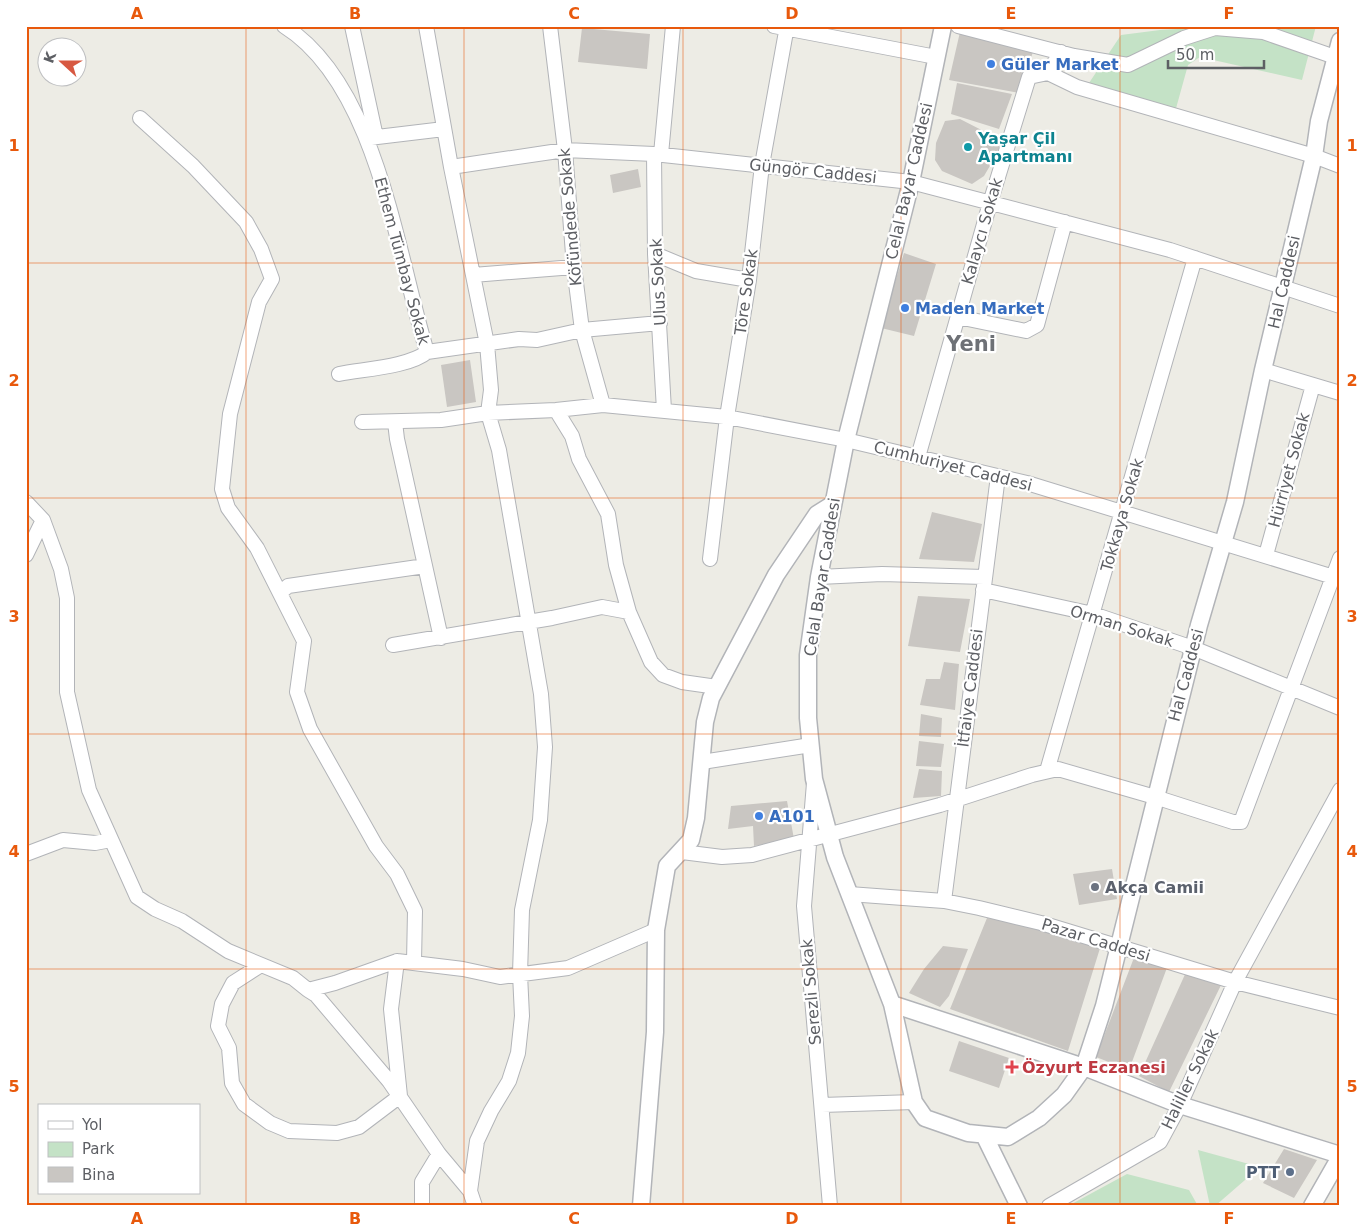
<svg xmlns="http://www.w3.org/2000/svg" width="1366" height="1232" font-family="'DejaVu Sans',sans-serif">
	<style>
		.green { fill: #c4e2c6 }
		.building { fill: #c9c6c2 }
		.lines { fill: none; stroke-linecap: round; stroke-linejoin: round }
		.minor-casing { stroke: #b2b4b8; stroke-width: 16 }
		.tertiary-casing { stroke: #b2b4b8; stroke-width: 19 }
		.minor { stroke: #fff; stroke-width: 14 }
		.tertiary { stroke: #fff; stroke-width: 16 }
		.grid { fill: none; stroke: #e8590c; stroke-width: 1; stroke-opacity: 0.55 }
		.shop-dot { fill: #3f7fe0; stroke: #fff; stroke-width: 2 }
		.culture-dot { fill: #0f9aa8; stroke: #fff; stroke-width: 2 }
		.worship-dot { fill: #6b7280; stroke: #fff; stroke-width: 2 }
		.health-dot { fill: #e0444e; stroke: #fff; stroke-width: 2 }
		.service-dot { fill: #5c6f8a; stroke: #fff; stroke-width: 2 }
		.labels { text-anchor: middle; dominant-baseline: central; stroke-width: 4.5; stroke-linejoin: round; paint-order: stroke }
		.shop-label { font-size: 16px; font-weight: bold; fill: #366cbe; stroke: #fff; text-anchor: start }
		.culture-label { font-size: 16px; font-weight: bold; fill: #0d838f; stroke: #fff; text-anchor: start }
		.street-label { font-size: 16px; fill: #5d5f64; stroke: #fff }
		.worship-label { font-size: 16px; font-weight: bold; fill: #5b616d; stroke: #fff; text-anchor: start }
		.health-label { font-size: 16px; font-weight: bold; fill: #be3a42; stroke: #fff; text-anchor: start }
		.service-label { font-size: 16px; font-weight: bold; fill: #4e5e75; stroke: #fff; text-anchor: end }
		.district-label { font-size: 21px; font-weight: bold; fill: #6e7176; stroke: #fff }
		.neatline { fill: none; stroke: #e8590c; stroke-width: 2 }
		.grid-label { font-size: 16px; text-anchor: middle; font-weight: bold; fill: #e8590c }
	</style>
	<rect width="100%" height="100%" fill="#edece5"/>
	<!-- green -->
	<path class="green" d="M1231,26H1316L1302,80L1200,57L1188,65L1175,112L1089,83L1121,35L1160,30Z
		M1198,1150L1260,1167L1215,1206H1210Z
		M1127,1174L1189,1190L1198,1206H1068Z"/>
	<!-- building -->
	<path class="building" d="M582,28L650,34L647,69L578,62Z
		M960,32L1034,49L1019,93L949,80Z
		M957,83L1012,94L999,129L951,114Z
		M960,119L1001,140L998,152L984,176L972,184L942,171L935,160L936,143L945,121Z
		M638,169L641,187L613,193L610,175Z
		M904,253L936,264L914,336L881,328Z
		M470,360L476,402L447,407L441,365Z
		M932,512L982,524L974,562L919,559Z
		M918,596L970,599L960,652L908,646Z
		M944,662L959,664L955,710L920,705L926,679H940Z
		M921,714L942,718L941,737L919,736Z
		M919,741L944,744L941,767L916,766Z
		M919,769L942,771L941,796L913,798Z
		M787,801L794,839L754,846L753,826L728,829L731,806Z
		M1112,869L1117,899L1079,905L1073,874Z
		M987,918L1017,922L1101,945L1068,1051L950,1009Z
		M943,946L968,949L949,996L940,1007L909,993L924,969Z
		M1135,955L1168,965L1129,1070L1096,1057Z
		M1187,970L1223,981L1169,1092L1139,1076Z
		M959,1041L1009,1058L999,1088L949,1071Z
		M1284,1149L1317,1160L1294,1198L1263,1183Z"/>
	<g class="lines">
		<!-- minor casing -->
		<g class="minor-casing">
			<path id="minor" d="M284,26C377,84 397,254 427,352L519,339L537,340L582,330L660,323
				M352,26L376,137
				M426,26L451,167L487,344L491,390L488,413L499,450L541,694L545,747L540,820L522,910L520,974L522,1016L518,1053L509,1081L491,1111L477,1141L470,1191
				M550,26L565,150L574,267L582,330L603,405
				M774,26L936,57
				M958,26L1074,56L1128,65L1184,38L1215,28L1263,32L1335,57
				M1048,73L1077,87L1314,156L1340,166
				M140,118L193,166L246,222L261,249L272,279L259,302L230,414L222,489L228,508L257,548L304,641L297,692L310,729L376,846L397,874L415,911L414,962
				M369,138L444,129
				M654,154L655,254L664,410
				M661,154L673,26
				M451,167L565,150L654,154L911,182L1170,250L1340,306
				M655,254L696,271L749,280
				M473,275L574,267
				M958,317L1026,331L1037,325L1065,222
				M1263,370L1340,393
				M339,374C363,369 409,367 427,352
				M556,410L572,436L579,459L608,514L616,565L629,612L651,662L663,675L682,682L717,687
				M362,422L441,420L488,413L556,410L603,405L727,417L846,440L1027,483L1340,579
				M395,422L397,439L441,638
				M918,457L990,203L1029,77L1048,73L1061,52
				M26,502L43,520L61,569L67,598V692L89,790L137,897L155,909L182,921L228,951L293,978L308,990L335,983L397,961L463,969L500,977L568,968L656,930
				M26,555L43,520
				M1266,555L1313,385
				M710,559L727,417L749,280L762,165L787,26
				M819,577L882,574L984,577
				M983,590L1093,614L1193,648L1340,708
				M280,593L288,586L425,566
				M393,645L552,618L602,607L629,612
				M702,762L811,745
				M1047,771L1195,258
				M814,783L804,906L830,1206
				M682,852L722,857L752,855L940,805L1032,775L1058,769L1155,797L1233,822H1241L1340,558
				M26,854L63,840L95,843L111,840
				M849,894L944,901L979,908L1041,923L1235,982L1340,1008
				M944,901L998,476
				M261,965L233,983L222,1004L218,1026L229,1048L232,1083L244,1104L270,1123L289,1131L337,1133L359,1127L400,1096L391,1009L397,961
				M308,990L316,995L389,1081L439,1154L470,1191L475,1206
				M822,1105L914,1102
				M422,1206V1182L439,1154
				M1049,1206L1160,1142L1180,1105L1235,982L1340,790"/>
		</g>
		<!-- tertiary casing -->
		<g class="tertiary-casing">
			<path id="tertiary" d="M943,26L911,182L846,440L819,577L808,655V718L814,779L835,857L892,1004L914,1102L925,1118L968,1133L1008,1137L1039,1118L1064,1095L1084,1067L1104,1006L1199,625L1235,502L1263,370L1314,156L1319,121L1340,41
				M892,1004L1084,1067L1180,1105L1340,1155
				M984,1135L1019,1206
				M641,1206L655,1032L656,930L667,866L691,840L696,818L705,722L711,698L776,575L817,514L833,504
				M1312,1206L1340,1157"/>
		</g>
		<!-- minor -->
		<use href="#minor" class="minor"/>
		<!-- tertiary -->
		<use href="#tertiary" class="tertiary"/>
	</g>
	<!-- grid -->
	<path class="grid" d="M246,26V1206M464,26V1206M683,26V1206M901,26V1206M1120,26V1206M26,263H1340M26,498H1340M26,734H1340M26,969H1340"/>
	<!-- markers -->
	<g class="shop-dot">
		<circle cx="991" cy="64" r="5"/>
		<circle cx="905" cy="308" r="5"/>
		<circle cx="759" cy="816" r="5"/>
	</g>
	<circle class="culture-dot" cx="968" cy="147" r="5"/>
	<circle class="worship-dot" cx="1095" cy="887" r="5"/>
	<path class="health-dot" d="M1009.5 1059.5h5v5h5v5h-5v5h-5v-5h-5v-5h5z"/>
	<circle class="service-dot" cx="1290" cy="1172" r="5"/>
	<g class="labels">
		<!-- shop labels -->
		<g class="shop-label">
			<text x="1001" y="64">Güler Market</text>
			<text x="915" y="308">Maden Market</text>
			<text x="769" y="816">A101</text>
		</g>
		<!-- culture labels -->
		<g class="culture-label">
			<text x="978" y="138">Yaşar Çil<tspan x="978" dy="18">Apartmanı</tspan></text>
		</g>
		<!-- street labels -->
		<g class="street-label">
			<text transform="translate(813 171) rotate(6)">Güngör Caddesi</text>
			<text transform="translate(909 181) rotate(-77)">Celal Bayar Caddesi</text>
			<text transform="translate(570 217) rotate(-95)">Köfündede Sokak</text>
			<text transform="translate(982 231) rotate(-74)">Kalaycı Sokak</text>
			<text transform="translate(402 261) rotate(75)">Ethem Tümbay Sokak</text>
			<text transform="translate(658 282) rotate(-93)">Ulus Sokak</text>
			<text transform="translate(1284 282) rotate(-77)">Hal Caddesi</text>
			<text transform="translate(746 292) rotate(-82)">Töre Sokak</text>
			<text transform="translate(953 466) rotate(14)">Cumhuriyet Caddesi</text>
			<text transform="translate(1289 470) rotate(-75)">Hürriyet Sokak</text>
			<text transform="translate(1122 515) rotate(-74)">Tokkaya Sokak</text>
			<text transform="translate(822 577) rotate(-81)">Celal Bayar Caddesi</text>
			<text transform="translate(1122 626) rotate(17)">Orman Sokak</text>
			<text transform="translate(1186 675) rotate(-75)">Hal Caddesi</text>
			<text transform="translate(970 688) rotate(-83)">İtfaiye Caddesi</text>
			<text transform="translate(1096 940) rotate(17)">Pazar Caddesi</text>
			<text transform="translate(811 992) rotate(-95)">Serezli Sokak</text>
			<text transform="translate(1190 1079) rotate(-64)">Haliller Sokak</text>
		</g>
		<!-- worship labels -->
		<g class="worship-label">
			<text x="1105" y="887">Akça Camii</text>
		</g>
		<!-- health labels -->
		<g class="health-label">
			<text x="1022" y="1067">Özyurt Eczanesi</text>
		</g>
		<!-- service labels -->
		<g class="service-label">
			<text x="1280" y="1172">PTT</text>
		</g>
		<!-- district labels -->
		<g class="district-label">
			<text x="971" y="344">Yeni</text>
		</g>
	</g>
	<!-- border -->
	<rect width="1366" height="1232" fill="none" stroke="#ffffff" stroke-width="55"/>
	<!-- legend -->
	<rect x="38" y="1104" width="162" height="90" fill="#ffffff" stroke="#bebfc1"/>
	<rect x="48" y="1121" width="25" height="8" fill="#ffffff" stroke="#bebfc1"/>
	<text x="82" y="1130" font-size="15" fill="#5d5f64">Yol</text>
	<rect x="48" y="1142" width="25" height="15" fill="#c4e2c6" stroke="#bebfc1"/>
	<text x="82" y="1154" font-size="15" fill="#5d5f64">Park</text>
	<rect x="48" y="1167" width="25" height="15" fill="#c9c6c2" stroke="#bebfc1"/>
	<text x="82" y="1180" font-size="15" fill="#5d5f64">Bina</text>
	<!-- north arrow -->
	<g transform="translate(62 62) rotate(291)"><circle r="24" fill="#ffffff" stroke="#bebfc1"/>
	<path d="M0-4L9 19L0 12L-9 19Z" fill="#d75841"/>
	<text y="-8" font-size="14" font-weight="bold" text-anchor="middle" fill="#5d5f64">K</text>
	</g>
	<!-- scale -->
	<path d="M1168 60v8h96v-8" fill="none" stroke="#5d5f64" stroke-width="2.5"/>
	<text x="1176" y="60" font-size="15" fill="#5d5f64" stroke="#ffffff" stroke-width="4" paint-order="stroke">50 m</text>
	<rect x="28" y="28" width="1310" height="1176" class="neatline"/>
	<g class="grid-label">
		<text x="137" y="19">A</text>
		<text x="355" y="19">B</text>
		<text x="574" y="19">C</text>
		<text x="792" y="19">D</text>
		<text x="1011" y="19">E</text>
		<text x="1229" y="19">F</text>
		<text x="14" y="151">1</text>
		<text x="1352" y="151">1</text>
		<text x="14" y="386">2</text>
		<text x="1352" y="386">2</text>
		<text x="14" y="622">3</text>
		<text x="1352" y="622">3</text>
		<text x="14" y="857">4</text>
		<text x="1352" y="857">4</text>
		<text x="14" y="1092">5</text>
		<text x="1352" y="1092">5</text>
		<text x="137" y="1224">A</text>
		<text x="355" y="1224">B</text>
		<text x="574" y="1224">C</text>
		<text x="792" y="1224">D</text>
		<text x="1011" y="1224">E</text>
		<text x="1229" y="1224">F</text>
	</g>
</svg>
